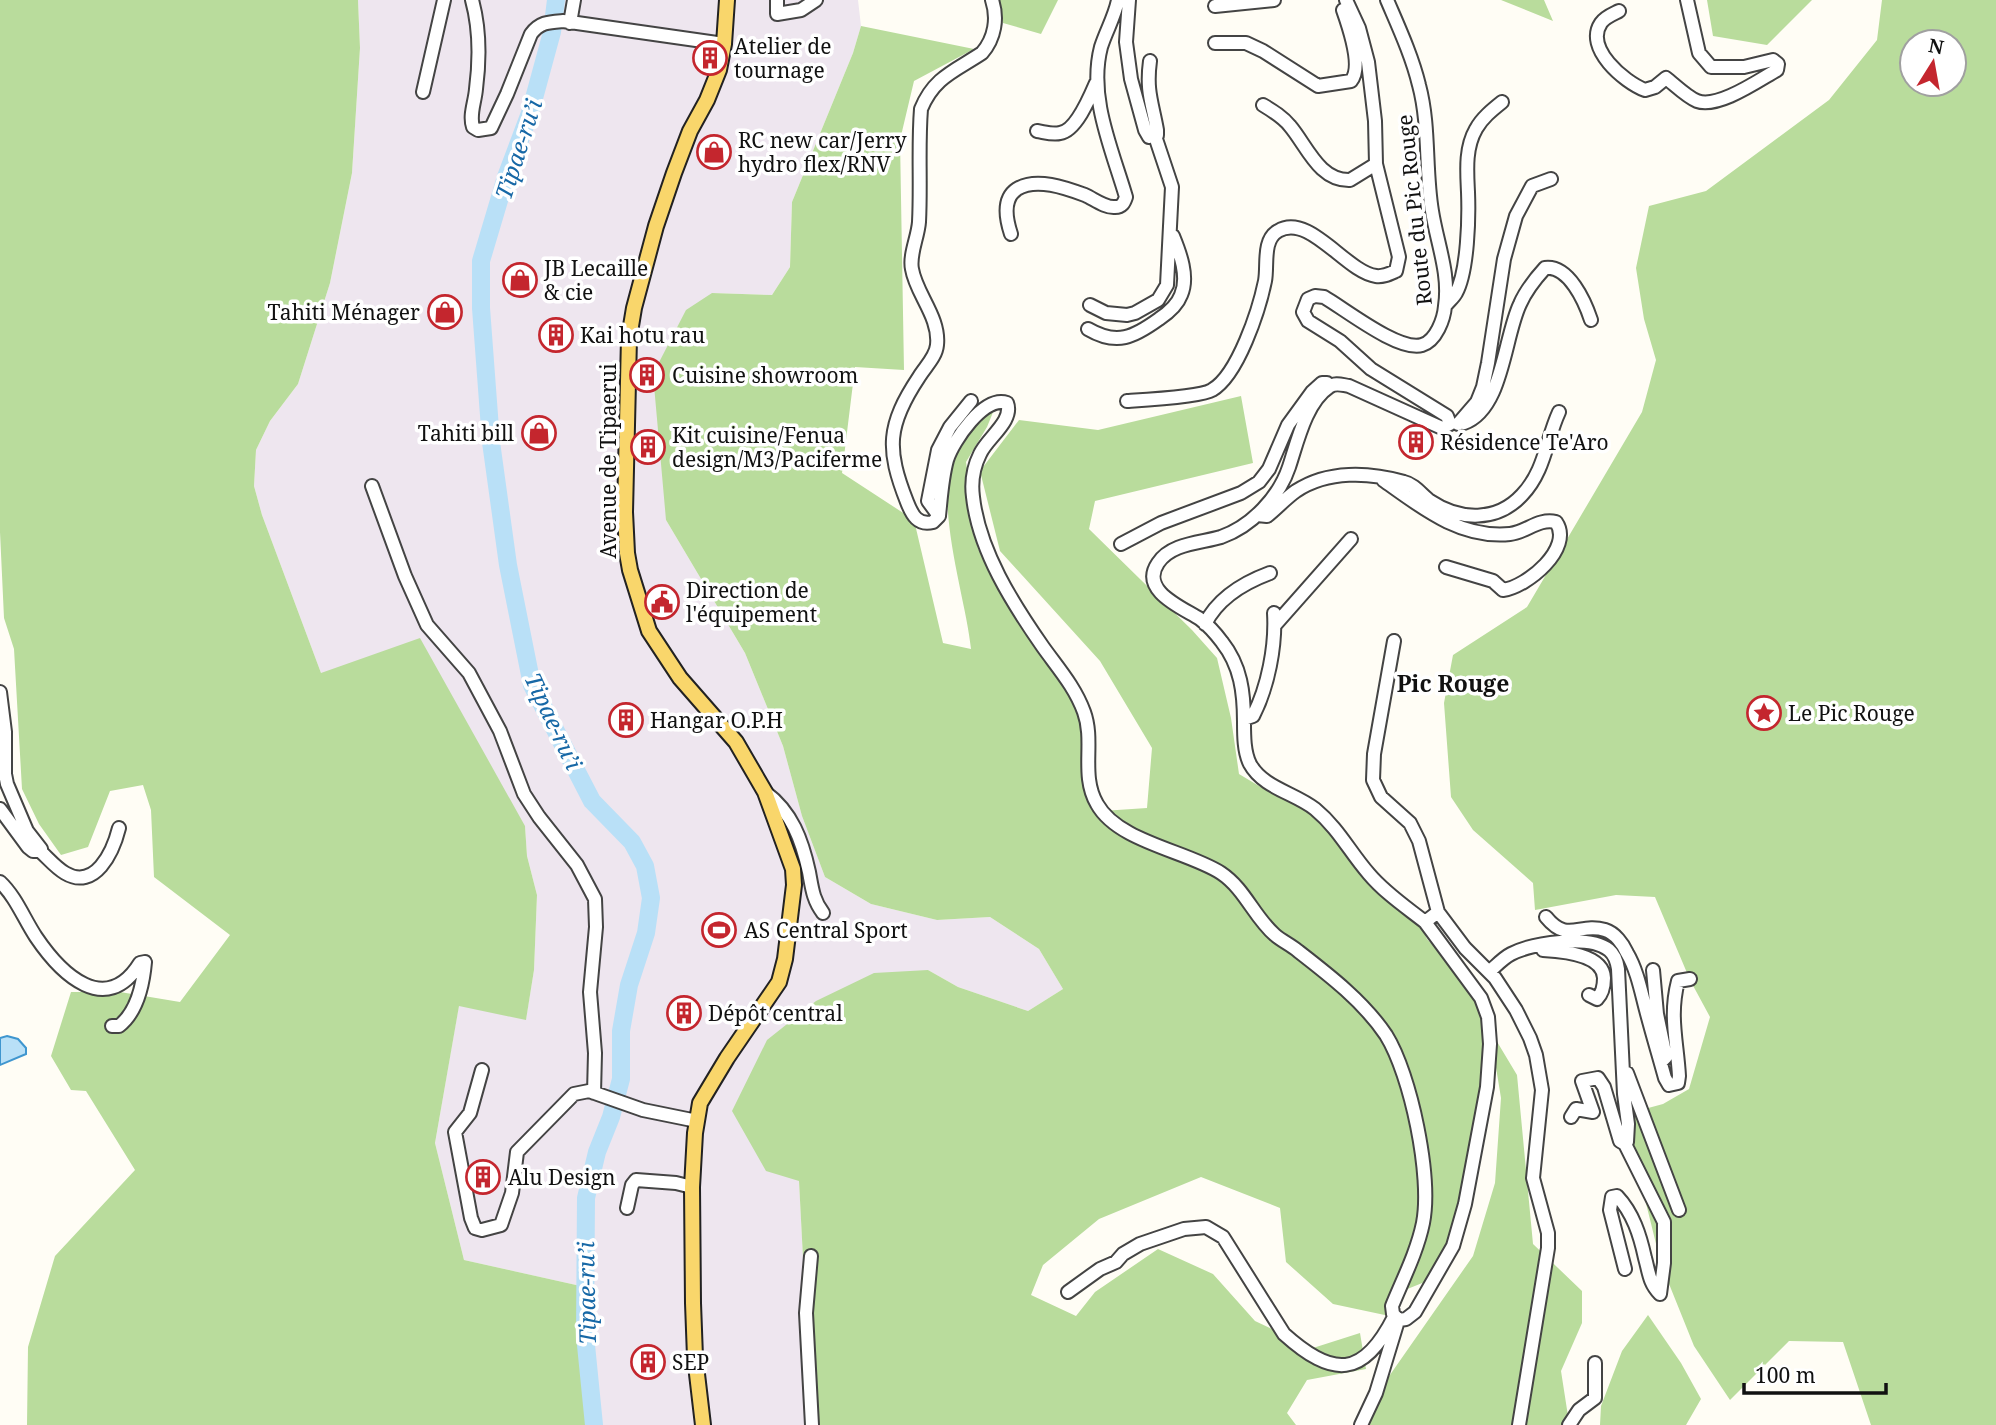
<svg xmlns="http://www.w3.org/2000/svg" width="1996" height="1425" font-family="'Noto Serif',serif">
	<style>
		.industrial { fill: #eee6ef }
		.forest { fill: #b9dc9c; fill-rule: evenodd }
		.water { fill: #b9e0f7; stroke: #3f96cf; stroke-width: 2 }
		.lines { fill: none; stroke-linecap: round; stroke-linejoin: round }
		.river { stroke: #b9e0f7; stroke-width: 18 }
		.minor-casing { stroke: #444; stroke-width: 16 }
		.major-casing { stroke: #222; stroke-width: 18 }
		.minor { stroke: #fff; stroke-width: 12 }
		.major { stroke: #f9d66b; stroke-width: 14 }
		.labels { text-anchor: middle; dominant-baseline: central; stroke-width: 7; stroke-linejoin: round; paint-order: stroke }
		.poi-label { font-size: 21px; fill: #111; stroke: #fff; text-anchor: start }
		.street-label { font-size: 21px; fill: #111; stroke: #fff }
		.water-label { font-size: 23px; font-style: italic; fill: #1768a6; stroke: #fff }
		.neighbourhood-label { font-size: 23px; font-weight: bold; fill: #111; stroke: #fff }
	</style>
	<rect width="100%" height="100%" fill="#fffdf5"/>
	<!-- industrial -->
	<path class="industrial" d="M358,0H858L861,26L853,53L792,202L790,267L772,295L712,293L666,520L745,653L783,746L802,816L825,877L871,904L937,920L990,917L1039,949L1063,989L1028,1011L958,987L928,970L799,1180L808,1354L816,1425H597L593,1397L594,1289L464,1260L435,1143L459,1005L526,1019L534,970L537,895L527,856L525,826L321,673L262,515L254,486L256,450L270,421L298,384L330,283L352,173L360,48Z"/>
	<!-- forest -->
	<path class="forest" d="M0,0H358L360,48L352,173L330,283L298,384L270,421L256,450L254,486L262,515L321,673L420,638L525,826L527,856L537,895L534,970L526,1020L459,1006L435,1143L464,1260L594,1289L593,1397L597,1425H27L28,1347L55,1256L135,1170L86,1091L71,1090L51,1056L71,992H120L180,1002L230,935L154,877L151,810L143,785L110,791L88,847L61,855L39,824L22,789L14,649L4,618L0,532Z
		M998,0H1058L1041,34L1003,23Z
		M1501,0H1544L1553,21Z
		M1707,0H1812L1767,45L1713,36Z
		M1882,0H1996V1425H1871L1843,1342L1789,1341L1730,1400L1694,1346L1661,1264L1639,1175L1615,1117L1663,1104L1689,1089L1710,1017L1690,980L1655,897L1616,895L1535,910L1533,883L1473,830L1451,797L1444,703L1453,655L1527,607L1642,412L1656,360L1644,319L1636,268L1649,206L1706,191L1829,100L1877,40ZM1912,42H1954V84H1912Z
		M861,26L974,49L914,81L900,140L904,370L855,367L842,473L914,520L943,643L971,649C965,589 924,480 966,429C974,420 986,412 996,405L987,427L966,462L978,549L1057,665L1088,733L1093,798L1102,811L1147,808L1152,748L1100,661L1000,551L980,471L1019,420L1098,430L1241,396L1253,463L1095,501L1089,529L1192,630L1217,658L1231,718L1239,774L1269,792L1308,808L1401,907L1422,929L1427,939L1469,984L1490,1030L1517,1075L1533,1244L1582,1291V1323L1561,1371L1568,1416L1576,1425H1355L1473,1256L1495,1183L1501,1098L1490,1031L1486,1087L1442,1275L1400,1292L1395,1311L1413,1321L1333,1304L1286,1262L1280,1208L1201,1177L1099,1219L1043,1265L1031,1295L1076,1316L1095,1292L1158,1249L1213,1274L1255,1321L1313,1348L1360,1333L1366,1369L1307,1380L1287,1413L1296,1425H816L808,1354L799,1181L766,1171L732,1111L767,1040L816,1001L874,973L928,970L958,987L1028,1011L1063,989L1039,949L990,917L937,920L871,904L825,877L802,816L783,746L745,653L666,520L653,374L686,310L712,293L772,295L790,267L792,202L853,53Z
		M1648,1315L1681,1363L1701,1399L1686,1425H1600L1601,1406L1622,1351Z"/>
	<!-- water -->
	<path class="water" d="M7,1036L18,1039L26,1048V1054L0,1065V1038Z"/>
	<g class="lines">
		<!-- river -->
		<path class="river" d="M556,0L552,32L530,113L506,177L481,261V308L491,442L508,565L532,685L592,801L632,842L645,866L651,898L646,933L629,985L621,1031V1079L611,1117L597,1152L586,1198L585,1335L594,1425"/>
		<!-- minor casing -->
		<g class="minor-casing">
			<path id="minor" d="M472,0C480,29 480,58 476,89C475,102 469,115 473,127L478,130L491,128L507,94L531,34C540,22 549,22 563,21L724,44
				M777,0V14L801,10L816,0
				M992,0C998,18 995,38 982,53C955,71 934,77 921,109C918,147 921,184 919,222C918,237 909,255 912,269C916,294 940,317 937,345C936,357 925,367 919,377C887,425 886,449 907,502C912,515 918,526 933,522L939,516C941,497 942,478 947,460C953,441 984,395 1007,403C1014,421 987,438 980,454C973,468 971,482 973,497C979,551 1013,604 1043,647C1058,668 1075,687 1084,712C1095,742 1080,775 1097,804C1118,842 1187,851 1221,873C1245,889 1254,917 1275,935C1282,941 1291,945 1298,951C1329,975 1364,1002 1386,1035C1411,1075 1432,1177 1423,1223C1417,1252 1403,1279 1392,1306L1393,1314L1399,1320L1406,1319L1415,1312L1453,1246L1465,1204L1487,1087L1490,1044L1488,1017L1481,998L1425,922L1438,912L1465,948L1495,978L1516,1010L1530,1038L1536,1055L1542,1090L1533,1178L1548,1233V1248L1519,1425
				M1129,0L1126,42L1131,79L1145,130L1149,137L1157,135V130C1152,102 1146,91 1150,61
				M1387,0C1399,28 1412,56 1419,85C1430,126 1425,170 1432,211C1437,243 1450,274 1445,306C1444,319 1436,341 1422,345C1399,352 1345,309 1324,297L1315,296L1308,299L1303,312L1308,321L1340,341L1371,369L1447,416L1450,424L1442,428L1349,386C1342,385 1335,382 1329,387C1306,402 1297,443 1289,467C1279,497 1252,526 1221,537C1201,543 1171,543 1158,563C1139,591 1183,608 1200,619C1208,625 1216,634 1222,642C1241,666 1244,693 1244,722C1244,736 1244,752 1250,764C1263,788 1295,793 1315,809C1339,829 1349,851 1369,874C1385,893 1406,907 1425,922
				M1215,6L1274,0
				M1619,11C1613,14 1605,17 1601,23C1584,48 1624,82 1645,90L1655,87L1666,78C1675,85 1687,97 1697,101C1718,109 1759,80 1777,70L1778,64L1773,60L1744,67H1711L1699,53L1687,0
				M570,23L574,0
				M1215,43H1246L1263,51L1318,86L1351,81C1363,67 1349,27 1343,10
				M423,92L444,0
				M1263,105C1273,111 1283,117 1290,126C1307,146 1319,181 1350,180L1376,164
				M1037,131C1044,132 1053,135 1060,133C1076,131 1090,97 1096,83
				M1011,234C1006,219 1002,199 1017,189C1036,177 1066,188 1085,195C1094,199 1105,208 1115,207C1122,207 1124,203 1126,197C1112,149 1088,97 1101,47C1106,31 1115,16 1118,0
				M1090,305L1106,313L1127,315L1135,313L1158,300L1167,285L1172,187L1155,136
				M1446,305C1449,301 1454,297 1456,293C1468,271 1469,217 1468,192C1467,171 1465,148 1476,129C1482,118 1492,110 1502,102
				M1088,329C1117,346 1134,337 1159,319C1168,313 1177,306 1181,295C1189,277 1180,253 1173,236
				M1127,401C1143,400 1201,397 1212,390C1238,375 1259,310 1265,281C1268,266 1262,240 1278,231C1309,212 1346,272 1376,276C1383,277 1389,274 1396,271L1399,257L1376,164L1375,121L1368,62L1359,28L1346,0
				M1464,423C1503,409 1504,337 1520,304C1526,290 1535,279 1545,268C1569,265 1585,302 1591,320
				M1458,424L1477,402L1483,387L1488,363L1504,259L1516,216L1532,186L1551,179
				M1383,480C1421,507 1460,539 1510,534C1527,532 1538,518 1556,522C1574,548 1527,587 1503,590L1493,581L1446,567
				M372,486L405,576L427,625L469,673L500,731L524,794L539,817L577,865L595,899L596,927L590,992L595,1053L594,1093
				M1257,515L1267,516C1277,508 1286,498 1296,491C1328,470 1369,472 1404,482C1414,484 1422,495 1430,501C1460,521 1497,522 1522,495C1545,471 1546,440 1559,412
				M939,516L928,501L938,450L950,427L971,401
				M1121,544L1161,523L1241,493L1259,482L1269,469L1288,425L1312,392L1322,383H1327
				M1205,624C1218,598 1243,583 1270,573
				M1275,625L1351,539
				M1394,641L1374,754L1373,780L1381,797L1410,823L1419,841L1438,912
				M0,692L5,732V774L7,784L27,831L41,849L40,851H33L28,847L0,809
				M1244,719L1253,716C1268,687 1276,646 1274,613
				M765,792C792,812 802,840 809,872C812,888 813,900 823,913
				M40,851C49,859 55,867 65,873C95,891 113,852 119,828
				M0,882C16,897 24,919 36,937C61,974 106,1018 140,963L145,962C143,985 137,1012 119,1026H112
				M1546,917C1568,944 1579,922 1605,930C1615,933 1623,944 1627,953C1637,970 1641,991 1646,1010C1652,1033 1659,1056 1665,1078L1669,1085L1678,1083L1679,1076C1677,1041 1669,1016 1678,981L1690,979
				M1543,950C1562,951 1603,954 1604,978C1604,986 1602,994 1597,999L1589,995
				M1653,970L1657,1014L1666,1057L1661,1062
				M1489,972C1496,966 1503,958 1511,954C1532,943 1589,934 1609,950C1615,955 1617,962 1618,969L1624,1094L1628,1124L1627,1142L1625,1144
				M482,1070L470,1113L455,1132L471,1218L475,1228L482,1230L501,1225L512,1193L517,1152L574,1094L589,1091L643,1110L697,1121
				M1627,1073L1679,1210
				M1571,1117L1576,1109L1593,1112L1582,1081L1598,1078L1604,1087L1620,1141L1625,1144L1664,1222V1263L1660,1294
				M627,1208L632,1185L636,1180L676,1183L692,1187
				M811,1256L806,1313L812,1425
				M1625,1269L1610,1210L1612,1197L1617,1196C1633,1213 1640,1235 1645,1258C1649,1272 1649,1283 1660,1294
				M1068,1292L1100,1269L1116,1262L1123,1254L1140,1244L1184,1229L1206,1227L1223,1237L1284,1334C1333,1378 1363,1378 1394,1317
				M1361,1425L1376,1393L1397,1324
				M1569,1425L1579,1410L1595,1398V1363"/>
		</g>
		<!-- major casing -->
		<g class="major-casing">
			<path id="major" d="M703,1425L695,1357L693,1303L692,1187L695,1133L700,1103L727,1058L779,982L785,959L794,885L793,869L765,792L736,742L680,678L649,631L630,570L627,553L625,512L629,338L634,308L656,226L674,173L690,131L707,100L719,70L724,44L727,0"/>
		</g>
		<!-- minor -->
		<use href="#minor" class="minor"/>
		<!-- major -->
		<use href="#major" class="major"/>
	</g>
	<!-- icons -->
	<defs>
		<g id="building-ring" transform="scale(1.75)"><circle r="9.5" fill="#fff" stroke="#c4262e" stroke-width="1.5"/><path d="M-4-6H4V6H1V3H-1V6H-4ZM-2.5-4.3h1.7v1.8h-1.7ZM.8-4.3h1.7v1.8H.8ZM-2.5-1h1.7V.8h-1.7ZM.8-1h1.7V.8H.8Z" fill="#c4262e"/></g>
		<g id="shop-ring" transform="scale(1.75)"><circle r="9.5" fill="#fff" stroke="#c4262e" stroke-width="1.5"/><path d="M-5-2.5h2.3a2.7 3.5 0 0 1 5.4 0H5L5.5 6h-11ZM-1.5-2.5h3a1.5 2.3 0 0 0-3 0Z" fill="#c4262e"/></g>
		<g id="civic-ring" transform="scale(1.75)"><circle r="9.5" fill="#fff" stroke="#c4262e" stroke-width="1.5"/><path d="M-.6-6.5H3V-4.5H.6V-3L4-1V1h2V6H-6V1h2V-1L-.6-3ZM-1.2 2.5V6h2.4V2.5Z" fill="#c4262e"/></g>
		<g id="sight-ring" transform="scale(1.75)"><circle r="9.5" fill="#fff" stroke="#c4262e" stroke-width="1.5"/><path d="M0-6L1.8-2.2L6-1.7L2.9 1.2L3.7 5.4L0 3.3L-3.7 5.4L-2.9 1.2L-6-1.7L-1.8-2.2Z" fill="#c4262e"/></g>
		<g id="stadium-ring" transform="scale(1.75)"><circle r="9.5" fill="#fff" stroke="#c4262e" stroke-width="1.5"/><path d="M0-5a6.5 5 0 1 0 0 10a6.5 5 0 1 0 0-10ZM-3.5-1.8h7v3.6h-7Z" fill="#c4262e"/></g>
	</defs>
	<g fill-rule="evenodd">
		<use href="#building-ring" x="710" y="58"/>
		<use href="#shop-ring" x="714" y="152"/>
		<use href="#shop-ring" x="520" y="280"/>
		<use href="#shop-ring" x="445" y="312"/>
		<use href="#building-ring" x="556" y="335"/>
		<use href="#building-ring" x="647" y="375"/>
		<use href="#shop-ring" x="539" y="433"/>
		<use href="#building-ring" x="1416" y="442"/>
		<use href="#building-ring" x="648" y="447"/>
		<use href="#civic-ring" x="662" y="602"/>
		<use href="#sight-ring" x="1764" y="713"/>
		<use href="#building-ring" x="626" y="720"/>
		<use href="#stadium-ring" x="719" y="930"/>
		<use href="#building-ring" x="684" y="1013"/>
		<use href="#building-ring" x="483" y="1177"/>
		<use href="#building-ring" x="648" y="1362"/>
	</g>
	<g class="labels">
		<!-- poi labels -->
		<g class="poi-label">
			<text x="734" y="46">Atelier de<tspan x="734" dy="24">tournage</tspan></text>
			<text x="738" y="140">RC new car/Jerry<tspan x="738" dy="24">hydro flex/RNV</tspan></text>
			<text x="544" y="268">JB Lecaille<tspan x="544" dy="24">&amp; cie</tspan></text>
			<text x="420" y="312" text-anchor="end">Tahiti Ménager</text>
			<text x="580" y="335">Kai hotu rau</text>
			<text x="672" y="375">Cuisine showroom</text>
			<text x="514" y="433" text-anchor="end">Tahiti bill</text>
			<text x="672" y="435">Kit cuisine/Fenua<tspan x="672" dy="24">design/M3/Paciferme</tspan></text>
			<text x="1440" y="442">Résidence Te'Aro</text>
			<text x="686" y="590">Direction de<tspan x="686" dy="24">l'équipement</tspan></text>
			<text x="1788" y="713">Le Pic Rouge</text>
			<text x="650" y="720">Hangar O.P.H</text>
			<text x="744" y="930">AS Central Sport</text>
			<text x="708" y="1013">Dépôt central</text>
			<text x="508" y="1177">Alu Design</text>
			<text x="672" y="1362">SEP</text>
		</g>
		<!-- street labels -->
		<g class="street-label">
			<text transform="translate(1414 210) rotate(-96)">Route du Pic Rouge</text>
			<text transform="translate(608 461) rotate(-90)">Avenue de Tipaerui</text>
		</g>
		<!-- water labels -->
		<g class="water-label">
			<text transform="translate(518 149) rotate(-72)">Tipae-ru’i</text>
			<text transform="translate(554 721) rotate(65)">Tipae-ru’i</text>
			<text transform="translate(586 1293) rotate(-91)">Tipae-ru’i</text>
		</g>
		<!-- neighbourhood labels -->
		<g class="neighbourhood-label">
			<text x="1453" y="683">Pic Rouge</text>
		</g>
	</g>
	<!-- north arrow -->
	<g transform="translate(1933 63) rotate(11)"><circle r="33" fill="#ffffff" stroke="#a0a0a0" stroke-width="2"/>
	<path d="M0-5L12 26L0 18L-12 26Z" fill="#c4262e"/>
	<text y="-10" font-size="19" font-weight="bold" text-anchor="middle" fill="#111111">N</text>
	</g>
	<!-- scale -->
	<path d="M1744 1383v10h142v-10" fill="none" stroke="#111111" stroke-width="3.5"/>
	<text x="1755" y="1383" font-size="21" fill="#111111" stroke="#ffffff" stroke-width="5" paint-order="stroke">100 m</text>
</svg>
